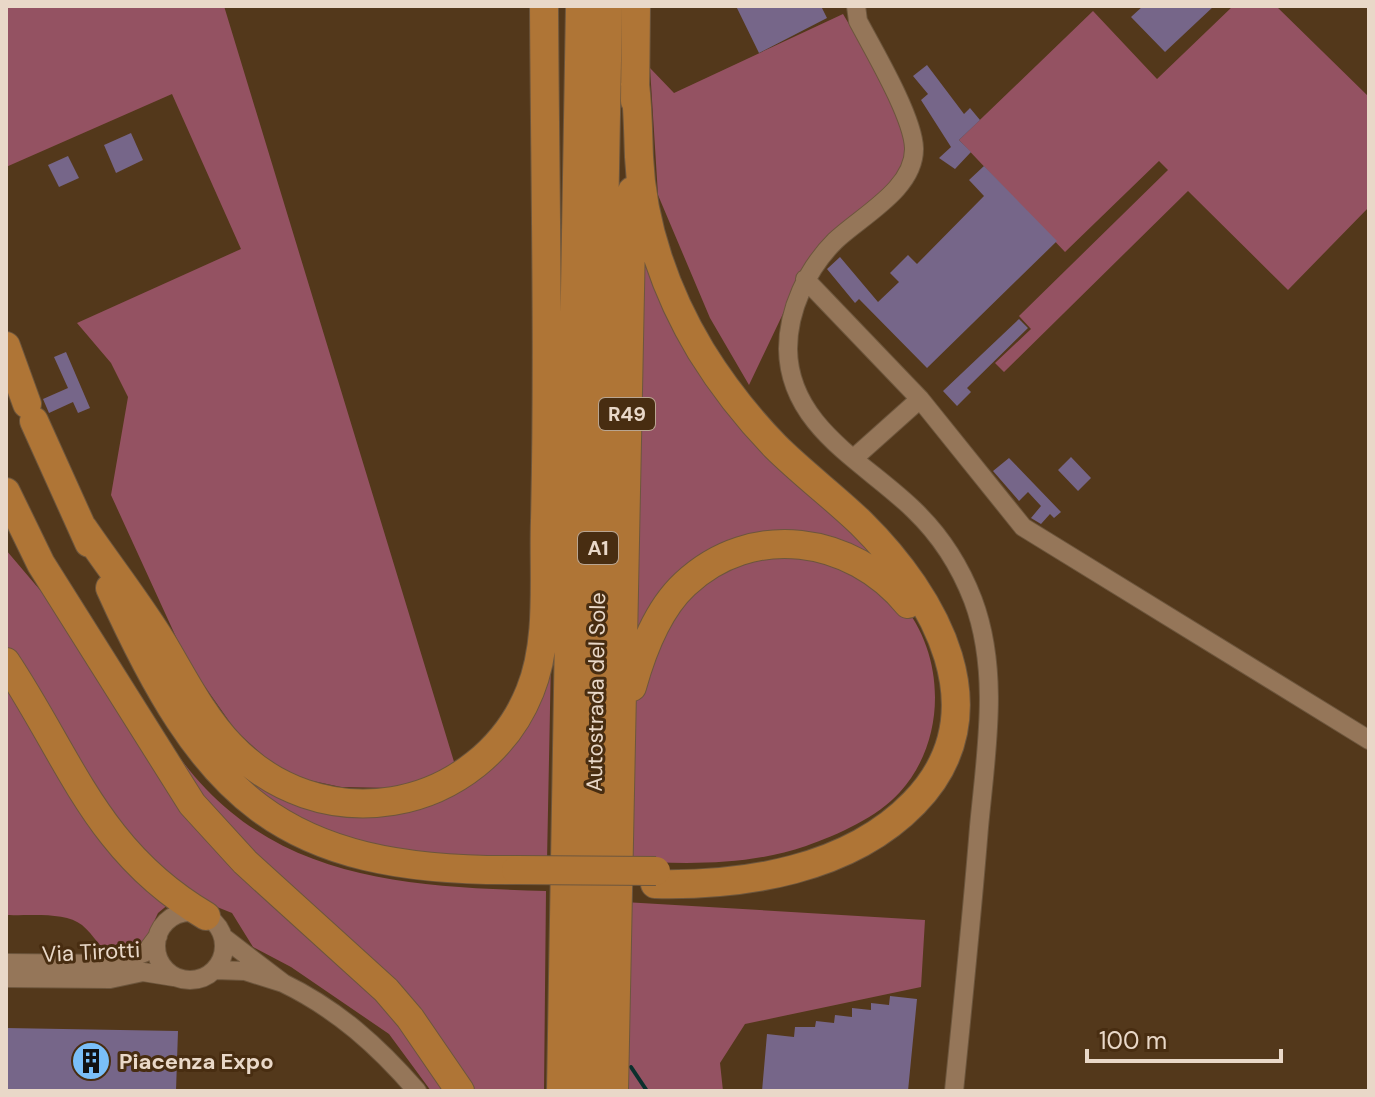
<svg xmlns="http://www.w3.org/2000/svg" width="1375" height="1097" font-family="'DM Sans',sans-serif">
	<style>
		.green { fill: #945262 }
		.lines { fill: none; stroke-linecap: round; stroke-linejoin: round }
		.stream { stroke: #0c302d; stroke-width: 4 }
		.building { fill: #766689 }
		.minor-casing { stroke: #6d563d; stroke-width: 20 }
		.highway-casing { stroke: #6d563d; stroke-width: 30 }
		.minor { stroke: #957659; stroke-width: 18 }
		.highway { stroke: #af7536; stroke-width: 28 }
		.highway-bridge-casing { stroke: #6d563d; stroke-width: 30; stroke-linecap: butt }
		.highway-bridge { stroke: #af7536; stroke-width: 28 }
		.labels { text-anchor: middle; dominant-baseline: central; stroke-width: 6; stroke-linejoin: round; paint-order: stroke }
		.shield { fill: #482d11; stroke: #b9a591; stroke-width: 2 }
		.shield-label { font-size: 20px; font-weight: bold; fill: #e9d8c8 }
		.street-label { font-size: 22px; fill: #e9d8c8; stroke: #482d11 }
		.poi-label { font-size: 22px; font-weight: bold; fill: #e9d8c8; stroke: #482d11; text-anchor: start }
	</style>
	<rect width="100%" height="100%" fill="#53381b"/>
	<!-- green -->
	<path class="green" d="M6,6H224L455,765L432,778L394,788L341,787L285,775L236,731L187,661L111,495L128,397L111,363L77,323L241,249L172,94L6,167Z
		M1233,6H1276L1369,97V207L1288,290L1188,191L1004,372L995,363L1031,329L1019,316L1168,170L1159,161L1065,252L959,140L1093,11L1157,79Z
		M843,14L909,125L913,161L800,278L749,385L710,318L658,195L650,68L674,93Z
		M639,228L674,313L865,533L874,562L725,550L635,656Z
		M812,549C834,561 886,586 901,602C946,655 947,740 900,792C878,817 837,835 806,846C747,866 687,864 626,861L631,724L638,685L663,623L710,570Z
		M6,550L51,603L134,735L374,985L453,1091H431L389,1034L291,967L253,947L232,913L197,899L134,847L6,651Z
		M551,658L547,861L453,862L337,838L263,799L171,667L295,797L456,785Z
		M113,661C141,700 173,755 206,789C297,884 424,887 546,891L544,1091H468L198,791Z
		M6,673L170,903L158,913L143,945L114,957C100,949 94,935 82,925C65,911 27,916 6,915Z
		M624,902L925,920L921,987L745,1024L720,1063L723,1091H618Z"/>
	<g class="lines">
		<!-- stream -->
		<path class="stream" d="M631,1067L647,1091"/>
	</g>
	<!-- building -->
	<path class="building" d="M736,6H821L827,18L759,53Z
		M1143,6H1214L1165,52L1131,17Z
		M927,65L964,114L970,108L980,120L959,140L971,152L955,169L939,158L951,147L921,100L928,94L913,76Z
		M131,133L143,160L116,173L104,145Z
		M68,156L79,178L59,187L48,165Z
		M984,166L1057,241L927,368L859,299L855,303L827,269L840,257L878,302L899,282L890,273L908,255L917,264L984,196L969,180Z
		M1019,319L1028,328L967,388L971,392L957,406L943,391Z
		M66,352L90,408L78,413L73,402L49,413L43,399L68,388L54,357Z
		M1071,457L1091,478L1078,491L1058,470Z
		M1009,458L1061,512L1054,518L1050,514L1041,524L1031,518L1041,506L1028,492L1019,501L993,471Z
		M890,996L917,999L908,1091H762L767,1034L794,1037L795,1027H815L816,1021L834,1023L835,1015L852,1017V1008L871,1010V1003L889,1005Z
		M6,1028L178,1031L176,1091H6Z"/>
	<g class="lines">
		<!-- minor casing -->
		<g class="minor-casing">
			<path id="minor" d="M856,6L858,21C874,51 913,117 914,148C915,189 861,216 835,241C807,269 788,310 788,349C789,427 865,462 914,510C940,535 960,566 973,600C1000,672 986,752 979,827C972,915 963,1003 954,1091
				M805,279L920,399L1023,527L1369,740
				M854,458L920,399
				M156 946a34 34 0 1 1 68 0a34 34 0 1 1-68 0Z
				M6,963L117,964L146,952L158,936
				M215,970L245,971L283,983L223,937
				M6,978L110,979L143,972L174,977
				M283,983C337,1009 378,1046 417,1091"/>
		</g>
		<!-- highway casing -->
		<g class="highway-casing">
			<path id="highway" d="M635,84C638,109 638,132 639,157C642,225 666,293 701,351C722,385 747,417 775,446C802,473 833,496 861,523C935,596 1002,713 914,803C849,870 744,886 655,884
				M635,101L636,6
				M6,346L27,404
				M34,421L89,543
				M6,492L41,564L192,804L245,862L386,990L410,1018L460,1091
				M83,528C109,566 138,603 162,642C183,677 202,716 231,746C273,790 332,811 393,801C454,791 507,749 530,691C551,640 543,574 545,521C549,349 545,177 544,6
				M110,588C204,796 278,872 516,870
				M6,662C71,760 97,852 206,916
				M632,687C642,651 657,610 685,584C752,521 852,536 908,604
				M561,1091L580,6
				M588,1091L608,6
				M614,1091L632,191"/>
		</g>
		<!-- minor -->
		<use href="#minor" class="minor"/>
		<!-- highway -->
		<use href="#highway" class="highway"/>
		<!-- highway-bridge casing -->
		<g class="highway-bridge-casing">
			<path id="highway-bridge" d="M516,870L656,871"/>
		</g>
		<!-- highway-bridge -->
		<use href="#highway-bridge" class="highway-bridge"/>
	</g>
	<!-- icons -->
	<defs>
		<g id="building-disc" transform="scale(2)"><circle r="9.5" fill="#7abff8" stroke="#482d11"/><path d="M-4-6H4V6H1V3H-1V6H-4ZM-2.5-4.3h1.7v1.8h-1.7ZM.8-4.3h1.7v1.8H.8ZM-2.5-1h1.7V.8h-1.7ZM.8-1h1.7V.8H.8Z" fill="#111"/></g>
	</defs>
	<g fill-rule="evenodd">
		<use href="#building-disc" x="91" y="1061"/>
	</g>
	<g class="labels">
		<!-- shield labels -->
		<g class="shield">
			<rect x="599" y="398" width="56" height="32" rx="6"/>
			<rect x="578" y="532" width="40" height="32" rx="6"/>
		</g>
		<g class="shield-label">
			<text x="627" y="414">R49</text>
			<text x="598" y="548">A1</text>
		</g>
		<!-- street labels -->
		<g class="street-label">
			<text transform="translate(596 692) rotate(-89)">Autostrada del Sole</text>
			<text transform="translate(91 952) rotate(-3)">Via Tirotti</text>
		</g>
		<!-- poi labels -->
		<g class="poi-label">
			<text x="119" y="1061">Piacenza Expo</text>
		</g>
	</g>
	<!-- border -->
	<rect width="1375" height="1097" fill="none" stroke="#e9d8c8" stroke-width="16"/>
	<!-- scale -->
	<path d="M1087 1049v12h194v-12" fill="none" stroke="#e9d8c8" stroke-width="4"/>
	<text x="1099" y="1049" font-size="24" fill="#e9d8c8" stroke="#482d11" stroke-width="6" paint-order="stroke">100 m</text>
</svg>
